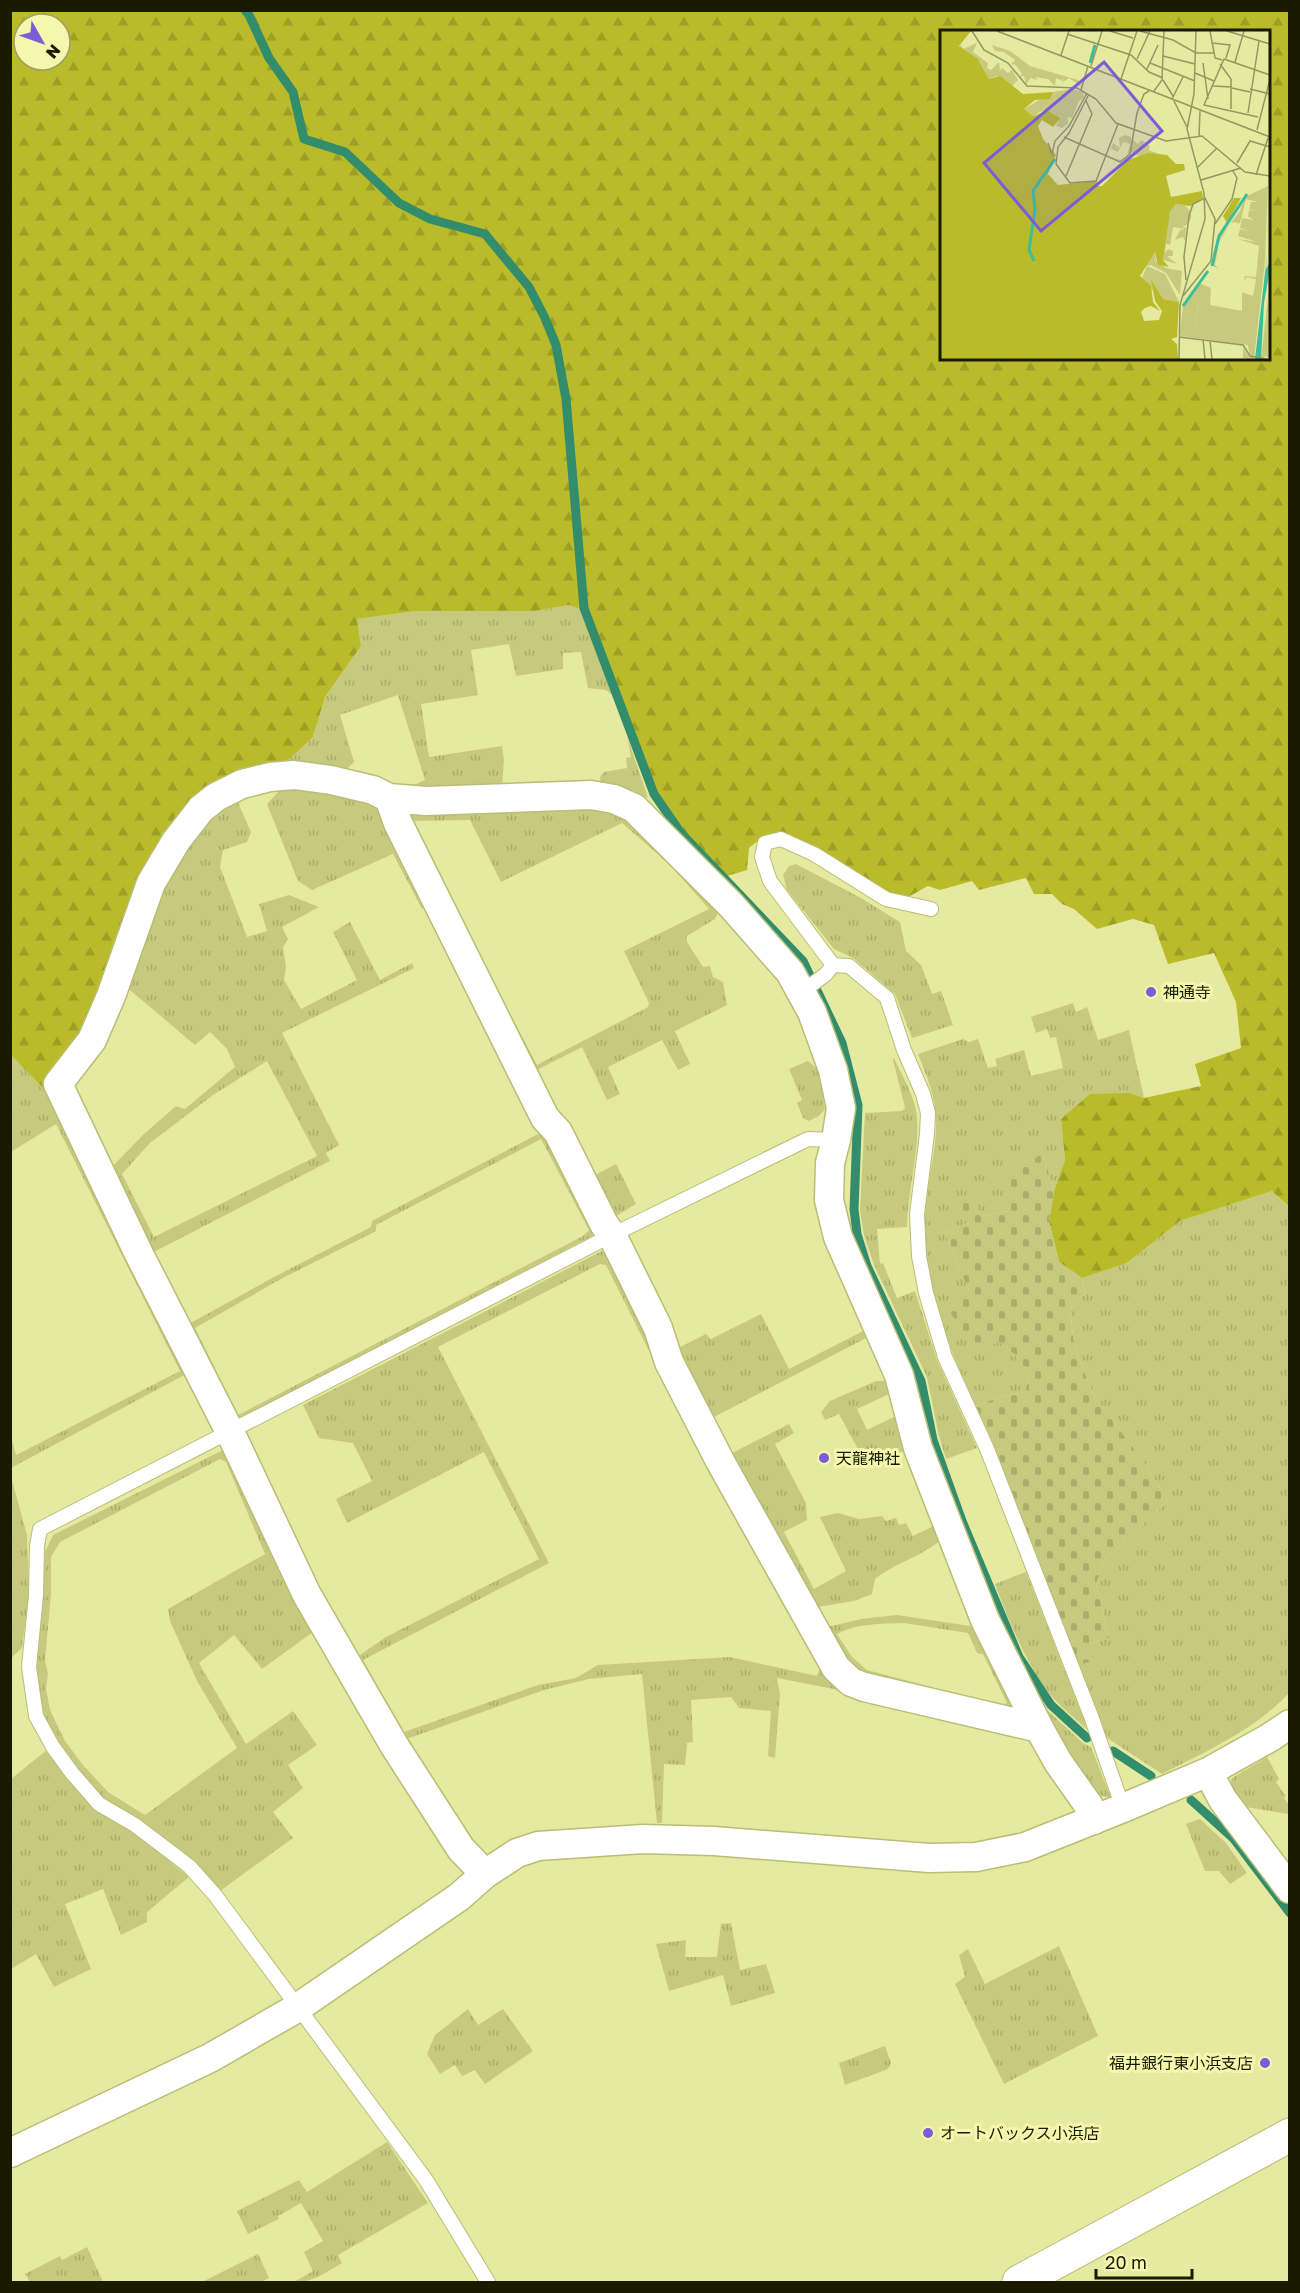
<svg xmlns="http://www.w3.org/2000/svg" width="1300" height="2293" font-family="'Golos Text','Noto Sans JP',sans-serif">
	<style>
		.grass { fill: url(#grass-tufts); fill-rule: evenodd }
		.forest { fill: url(#forest-firs); fill-rule: evenodd }
		.cemetery { fill: url(#cemetery-stones) }
		.lines { fill: none; stroke-linecap: round; stroke-linejoin: round }
		.stream { stroke: #318d6c; stroke-width: 9 }
		.lane-casing { stroke: #babd75; stroke-width: 16 }
		.street-casing { stroke: #babd75; stroke-width: 31 }
		.highway-casing { stroke: #babd75; stroke-width: 35 }
		.lane { stroke: #fff; stroke-width: 14 }
		.street { stroke: #fff; stroke-width: 28 }
		.highway { stroke: #fff; stroke-width: 33 }
		.poi-dot { fill: #7a5dd7; stroke: #f4f7ad; stroke-width: 2 }
		.labels { text-anchor: middle; dominant-baseline: central; stroke-width: 6; stroke-linejoin: round; paint-order: stroke }
		.poi-label { font-size: 16px; fill: #191a00; stroke: #f4f7ad; text-anchor: start }
		.inset-river { fill: none; stroke: #3bbe9a; stroke-width: 3 }
		.inset-road { fill: none; stroke: #949761; stroke-width: 1.5 }
		.view { fill: #7a5dd7; fill-opacity: 0.15; stroke: #7a5dd7; stroke-width: 3 }
		.inset-edge { fill: none; stroke: #191a00; stroke-width: 3 }
	</style>
	<defs>
		<pattern id="grass-tufts" width="24" height="20" patternUnits="userSpaceOnUse" patternTransform="scale(1.5)"><rect width="24" height="20" fill="#c7ca7e"/><path d="M3 7l-1-3M5 7V3M7 7l1-3M15 17l-1-3M17 17v-4M19 17l1-3" fill="none" stroke="#aaad6b"/></pattern>
		<pattern id="forest-firs" width="22" height="20" patternUnits="userSpaceOnUse" patternTransform="scale(1.5)"><rect width="22" height="20" fill="#b9bb2b"/><path d="M5 1l3.5 6h-7zM16 11l3.5 6h-7z" fill="#9ea025"/></pattern>
		<pattern id="cemetery-stones" width="16" height="16" patternUnits="userSpaceOnUse" patternTransform="scale(1.5)"><rect width="16" height="16" fill="#c7ca7e"/><path d="M2 7V4a2 2 0 0 1 4 0v3zM10 15v-3a2 2 0 0 1 4 0v3z" fill="#aaad6b"/></pattern>
	</defs>
	<rect width="100%" height="100%" fill="#e6eaa1"/>
	<!-- grass -->
	<path class="grass" d="M569,605L585,611L618,700L606,690L588,688L581,652L563,653V669L516,676L509,644L471,650L478,695L421,704L429,757L502,746L504,760L502,788H407L425,780L398,695L340,715L354,762L345,771L267,775L313,737L325,697L361,646L357,619L416,611H535Z
		M627,736L648,798L633,790L601,785L600,777L604,772L627,768L626,758L631,757Z
		M297,789L330,791L381,806L427,906L422,909L393,854L312,890L298,881L267,804L279,791Z
		M236,798L251,832L247,842L223,850L220,867L247,937L267,931L259,904L289,895L319,907L282,927L288,939L283,947L286,967L284,980L301,1009L357,980L333,932L350,922L380,980L412,963L414,968L282,1033L339,1145L326,1153L330,1161L150,1254L110,1169L144,1134L176,1106L185,1109L235,1067L227,1049L210,1032L195,1045L124,985L158,886L207,815ZM267,1061L317,1156L154,1237L122,1174L150,1143L213,1095Z
		M548,805H581L624,815L666,849L724,909L719,911L715,919L687,936V942L703,967L710,966L713,977L723,982L727,1005L675,1031L690,1064L678,1070L662,1040L608,1067L620,1094L607,1100L582,1047L533,1072L410,834L406,811ZM470,820L501,882L622,823L670,865L709,909L624,951L649,1003L648,1007L537,1065L415,834L413,821Z
		M796,864L861,898L900,922L906,951L921,965L932,994L941,991L953,1025L912,1038L895,994L853,958L834,949L787,890L783,875L789,866Z
		M1073,1003L1076,1012L1087,1007L1098,1040L1129,1030L1144,1098L1130,1093L1061,1118L1065,1160L1054,1191L1043,1154L1009,1211L982,1216L945,1233L969,1291L1000,1342L1015,1355L1030,1375L1025,1392L1000,1397L976,1406C948,1347 922,1283 925,1216C926,1184 937,1152 936,1120C936,1097 926,1075 918,1054L963,1039L969,1042L978,1039L988,1068L997,1066L995,1059L1024,1050L1031,1076L1063,1068L1056,1037L1050,1038L1047,1029L1036,1033L1031,1017Z
		M11,1055L45,1090L60,1109L188,1373L11,1468L10,1432L16,1455L180,1371L56,1124L11,1152Z
		M894,1058C902,1075 912,1092 916,1110C922,1143 907,1191 907,1227L877,1229L880,1264L883,1263L897,1298L915,1291L937,1360L977,1448L946,1459L939,1436L927,1377L874,1265L864,1235L860,1210L865,1113L902,1111L905,1108L893,1060Z
		M808,1061L819,1070L825,1109L819,1116L809,1121L803,1118L797,1103L802,1100L789,1069Z
		M540,1133L550,1136L599,1229L594,1235L235,1422L187,1325L276,1276L371,1227L372,1221ZM541,1139L589,1230L583,1236L238,1415L195,1328L279,1280L376,1231V1225Z
		M616,1164L636,1204L611,1219L590,1178Z
		M1272,1191L1289,1208V1693C1255,1730 1207,1751 1162,1774L1104,1736L1078,1665L1089,1644L1109,1638L1096,1584L1105,1560L1168,1501L1147,1467L1092,1392L1074,1345L1070,1309L1085,1293L1082,1278L1127,1263L1180,1221Z
		M602,1251L612,1255L844,1691L777,1678L780,1694L775,1758L768,1756L771,1711L739,1708L731,1697L691,1700L693,1742L687,1743L685,1765L664,1764L662,1823H657L642,1674L589,1679L544,1690L401,1741L354,1659L386,1637L539,1559L484,1452L347,1523L336,1499L372,1481L353,1443L319,1438L303,1405ZM600,1264L606,1265L657,1367L820,1668L817,1676L730,1657L598,1665L576,1678L538,1685L404,1732L363,1660L549,1563L438,1347Z
		M761,1314L789,1369L865,1330L868,1337L714,1417L732,1453L789,1424L794,1433L775,1444L806,1503L807,1520L784,1532L814,1589L846,1571L820,1517L838,1513L859,1519L882,1516L886,1521L896,1518L899,1525L906,1523L913,1536L938,1524L943,1538C924,1556 896,1562 875,1579L872,1594L854,1601L812,1608L674,1350L706,1334L711,1339Z
		M876,1381H889L892,1389L889,1394L857,1409L867,1430L894,1417L901,1422L910,1449L866,1464L839,1414L825,1420L821,1412L830,1401Z
		M223,1450L230,1457L313,1632L262,1669L234,1635L199,1663L246,1744L293,1711L317,1745L288,1765L303,1788L273,1812L293,1838L220,1891L194,1861L139,1819L102,1798L76,1770L57,1743L42,1713L36,1665L43,1595L45,1552L53,1535ZM220,1459L226,1462L265,1554L168,1609L170,1621L197,1681L237,1748L145,1815L108,1792L83,1765L65,1741L50,1710L46,1689L48,1674L45,1661L51,1594V1557L60,1542Z
		M10,1473L27,1535L29,1593L22,1648L11,1658Z
		M1026,1572L1084,1720L1086,1729C1074,1717 1059,1706 1049,1693C1025,1661 1009,1622 995,1584Z
		M897,1615L977,1627L1014,1710L855,1676L823,1628L861,1619ZM904,1623L968,1633L977,1653L983,1654L1007,1703L999,1705L867,1670L852,1657L837,1634C857,1623 882,1624 904,1623Z
		M1033,1692L1047,1710L1083,1743L1091,1747L1111,1798L1101,1796L1089,1788Z
		M48,1749L65,1776L94,1808L130,1829L189,1877L147,1912V1922L121,1935L103,1889L65,1904L91,1969L54,1987L36,1954L11,1969V1779Z
		M1267,1757L1279,1779L1276,1782L1286,1796L1284,1798L1289,1805V1814L1239,1806L1230,1785L1232,1778Z
		M1200,1819L1226,1843L1247,1873L1230,1884L1219,1871H1205L1186,1824Z
		M731,1923L740,1970L766,1964L775,1993L731,2006L723,1975L669,1991L656,1944L686,1940L685,1957H717L721,1924Z
		M1059,1946L1098,2036L1004,2084L955,1984L965,1977L959,1955L968,1949L985,1984Z
		M468,2009L478,2025L503,2009L533,2051L485,2084L475,2070L462,2076L455,2065L440,2074L427,2054L435,2035Z
		M885,2046L891,2063L888,2069L845,2085L839,2063Z
		M387,2142L428,2203L338,2255L342,2263C326,2272 313,2283 294,2282L313,2271L304,2252L323,2241L301,2203L278,2216L279,2219L248,2234L237,2211L299,2180L307,2192Z
		M87,2247L103,2282H30L25,2274L60,2256L62,2260Z
		M258,2254L269,2278L261,2282H202Z"/>
	<!-- forest -->
	<path class="forest" d="M11,11H1289L1290,1208L1272,1191L1180,1221L1127,1263L1082,1278L1059,1262L1049,1221L1054,1191L1065,1160L1061,1119L1090,1094L1130,1093L1144,1098L1201,1086L1195,1064L1241,1048L1236,1002L1214,953L1168,964L1154,925L1133,919L1097,929L1074,909L1062,904L1052,894H1034L1026,878L979,890L972,881L940,890L928,886L910,896L893,897L786,837L765,835L749,848L747,870L724,877C698,852 674,829 656,798L585,611L569,605L535,611H416L357,619L361,646L325,697L313,737L288,760L267,775L210,797L83,1041L45,1090L11,1055ZM24,24H60V60H24ZM942,32H1268V358H942Z"/>
	<!-- cemetery -->
	<path class="cemetery" d="M1043,1154L1054,1191L1049,1221L1059,1262L1082,1278L1085,1293L1070,1309L1074,1345L1092,1392L1147,1467L1168,1501L1105,1560L1096,1584L1109,1638L1089,1644L1093,1661L1078,1665L994,1446L976,1406L1000,1397L1025,1392L1030,1375L1015,1355L1000,1342L974,1350L950,1312L969,1291L945,1233L967,1223L960,1199L972,1193L982,1216L1009,1211L1006,1173Z"/>
	<g class="lines">
		<!-- stream -->
		<path class="stream" d="M245,10L249,15L269,58L293,92L304,139L345,152L399,203L430,219L485,234L529,287L545,318L556,345L566,399L584,608L654,794L681,833L803,961L842,1043L858,1105L854,1209L857,1234L867,1266L921,1381L933,1440L962,1521L1019,1657L1051,1705L1087,1738
			M1113,1751L1151,1776
			M1191,1800L1234,1839L1290,1913"/>
		<!-- lane casing -->
		<g class="lane-casing">
			<path id="lane" d="M833,965L849,966L887,998L904,1050L923,1094L928,1113L927,1134L917,1214L919,1256L926,1293L945,1357L987,1449L1091,1716L1123,1808
				M833,965L770,881L762,857L765,843L781,839L814,854L886,899L931,909
				M802,992L826,974L833,965
				M488,2282L426,2180L215,1895L189,1866L135,1825L99,1804L72,1773L53,1747L36,1716L29,1667L36,1595L37,1546L40,1529L612,1235L808,1139L836,1140"/>
		</g>
		<!-- street casing -->
		<g class="street-casing">
			<path id="street" d="M389,798L398,823L545,1118L558,1132L604,1224L612,1235L658,1328L669,1362L720,1461L836,1668L851,1682L864,1687L1039,1728
				M1208,1772L1223,1800L1290,1889
				M485,1874L461,1849L394,1745L307,1595L230,1432L139,1254L58,1084L92,1040L111,996L151,883L176,841L201,809L216,797L242,784L270,777L294,775L331,780L373,790L389,798L426,801L591,795L614,799L634,808L731,905L790,972L812,1012L833,1070L841,1108L836,1140L830,1163L829,1200L838,1237L899,1375L918,1448L985,1620L1039,1728L1058,1762L1089,1806L1094,1820
				M10,2153L210,2058L297,2008L459,1897L485,1874L517,1853L538,1846L643,1839L714,1841L929,1858L976,1857L1025,1847L1123,1808L1208,1772L1269,1738L1290,1724"/>
		</g>
		<!-- highway casing -->
		<g class="highway-casing">
			<path id="highway" d="M1019,2282L1290,2135"/>
		</g>
		<!-- lane -->
		<use href="#lane" class="lane"/>
		<!-- street -->
		<use href="#street" class="street"/>
		<!-- highway -->
		<use href="#highway" class="highway"/>
	</g>
	<!-- markers -->
	<g class="poi-dot">
		<circle cx="1151" cy="992" r="6"/>
		<circle cx="824" cy="1458" r="6"/>
		<circle cx="1265" cy="2063" r="6"/>
		<circle cx="928" cy="2133" r="6"/>
	</g>
	<g class="labels">
		<!-- poi labels -->
		<g class="poi-label">
			<text x="1163" y="992">神通寺</text>
			<text x="836" y="1458">天龍神社</text>
			<text x="1253" y="2063" text-anchor="end">福井銀行東小浜支店</text>
			<text x="940" y="2133">オートバックス小浜店</text>
		</g>
	</g>
	<!-- overview -->
	<g transform="translate(940 30)">
		<rect width="330" height="330" fill="#e6eaa1"/>
		<path d="M20,13L23,19L37,13L33,22L48,33L47,38L51,40L59,32L60,41L62,38L68,43L72,40L78,50L71,57L57,46L49,49L40,32L21,20ZM52,15L70,21L90,36L138,50L142,57L129,48L123,52V47L122,51L116,48L115,56L108,49L95,47L98,50L91,48L86,54L84,46L79,47L82,44L76,35L71,34L75,30L64,22L55,21ZM131,59L143,62L144,67L136,74H129L123,88L104,80L93,86L84,79L113,62ZM185,105L191,107V116L192,109L198,114L201,110L210,116L209,120L221,125L198,126L191,122L180,131L168,126L173,113L180,118L179,108ZM183,112L190,114L187,126L180,130L168,126L171,119L178,122ZM328,156L325,231L314,329H307L303,328V318L310,328L308,315L241,306L240,303L254,304L258,275L302,281V262L313,266L316,249L307,247L304,251L305,246L316,247L319,216L298,209L317,212L298,206L300,199L309,201L300,198L302,188L314,190L308,187L309,180L316,181L309,179L311,172H318L306,169L300,193L291,192L279,212L275,235L279,239L273,236L279,208L300,181L305,167ZM236,174L251,176H235L231,187L230,191L246,198L245,211L243,207L235,210L240,200L245,199L233,197L230,215L226,214L225,223L228,219L233,221V226H227L237,234L223,230L230,184ZM215,222L216,231L226,238L242,241L240,265L226,243L211,235L205,236ZM207,236L225,244L239,272L223,269L211,249L214,262L202,248ZM330,250L329,329L326,326L321,329Z" fill="#c7ca7e" fill-rule="evenodd"/>
		<path d="M0,1H31L19,16L38,29L49,49L60,46L83,64L113,62L110,69L95,70L84,79L93,86L108,81L121,88L113,97L102,90L98,96L103,109L116,125L108,144L118,155L157,151L156,156H162L188,130L208,123L227,125L236,134H244L245,140L226,146L231,167L262,161L263,168L251,176L236,174L230,184L223,230L229,237L218,235L215,222L200,246L211,256L213,272L220,281L211,276L205,278L201,282L204,291L219,290L222,281L215,271L211,249L223,269L239,272L237,307L231,309L237,314L238,329H0ZM294,168H301L287,193L283,186Z" fill="#b9bb2b"/>
		<path d="M139,71L132,88L128,87V94L122,98L116,96L129,74Z" fill="#c7ca7e"/>
		<path d="M229 186a11 11 0 1 1 22 0a11 11 0 1 1-22 0ZM259,253L271,258L270,275L302,281L297,308L264,302L269,277L258,275L254,305L240,303L243,275Z" fill="#c7ca7e"/>
		<path d="M327,226L326,239L330,232V239L324,273L321,329H315Z" fill="#3bbe9a"/>
		<path class="inset-river" d="M150,33L155,15M94,231L89,220L95,179L93,161L115,129M272,236L279,206L307,164M243,276L268,241"/>
		<path class="inset-road" d="M32,1L44,20L68,33L87,56L137,58L156,69L176,93L226,111L262,106L305,142L330,146M57,1L330,107M170,1L193,8M200,1L233,10L256,23H274M270,1L275,28L282,30M287,1L330,14M127,4L191,25L209,42L223,48M272,13L290,15L286,28M121,25L129,1M223,26L255,34M197,29L210,1M295,32L304,1M210,33L255,51M263,33L268,69M280,34L291,49V79M151,36L162,1M207,39L218,15M255,43L274,51M181,49L197,1M223,50L233,66M273,56L292,57M292,58L310,62M310,59L330,64M141,60L148,36M214,61L222,50L224,1M149,64L129,103L118,117L116,134L130,153L156,151L178,94M232,69L243,47M234,71L247,97M308,83L319,11M318,87L264,75L284,29L330,45M317,100L330,49M259,106L260,81M124,107L180,132L190,124L197,83L204,64L209,61M108,113L112,124L115,111L129,96L147,63M297,133L310,111L330,117M258,137L277,118M316,145L328,108M126,146L152,84L146,71M261,150L301,138M275,194L292,169L297,148L293,141M243,266L271,231L275,189L265,168L253,174L249,186L244,227L246,250M239,307L303,315L310,326L326,329M263,309L265,329M270,311L272,329M239,329L240,275L265,189L264,163L247,99L254,64L256,1"/>
		<path class="view" d="M164,32L222,101L101,201L44,133Z"/>
		<rect width="330" height="330" class="inset-edge"/>
	</g>
	<!-- border -->
	<rect width="1300" height="2293" fill="none" stroke="#191a00" stroke-width="24"/>
	<!-- north arrow -->
	<g transform="translate(42 42) rotate(130)"><circle r="28" fill="#f4f7ad" stroke="#9c9f68" stroke-width="1.5"/>
	<path d="M0-4.5L10 22L0 15L-10 22Z" fill="#7a5dd7"/>
	<text y="-9" font-size="16" font-weight="bold" text-anchor="middle" fill="#191a00">N</text>
	</g>
	<!-- scale -->
	<path d="M1096 2269v9h96v-9" fill="none" stroke="#191a00" stroke-width="3"/>
	<text x="1105" y="2269" font-size="18" fill="#191a00" stroke="#f4f7ad" stroke-width="4.5" paint-order="stroke">20 m</text>
</svg>
